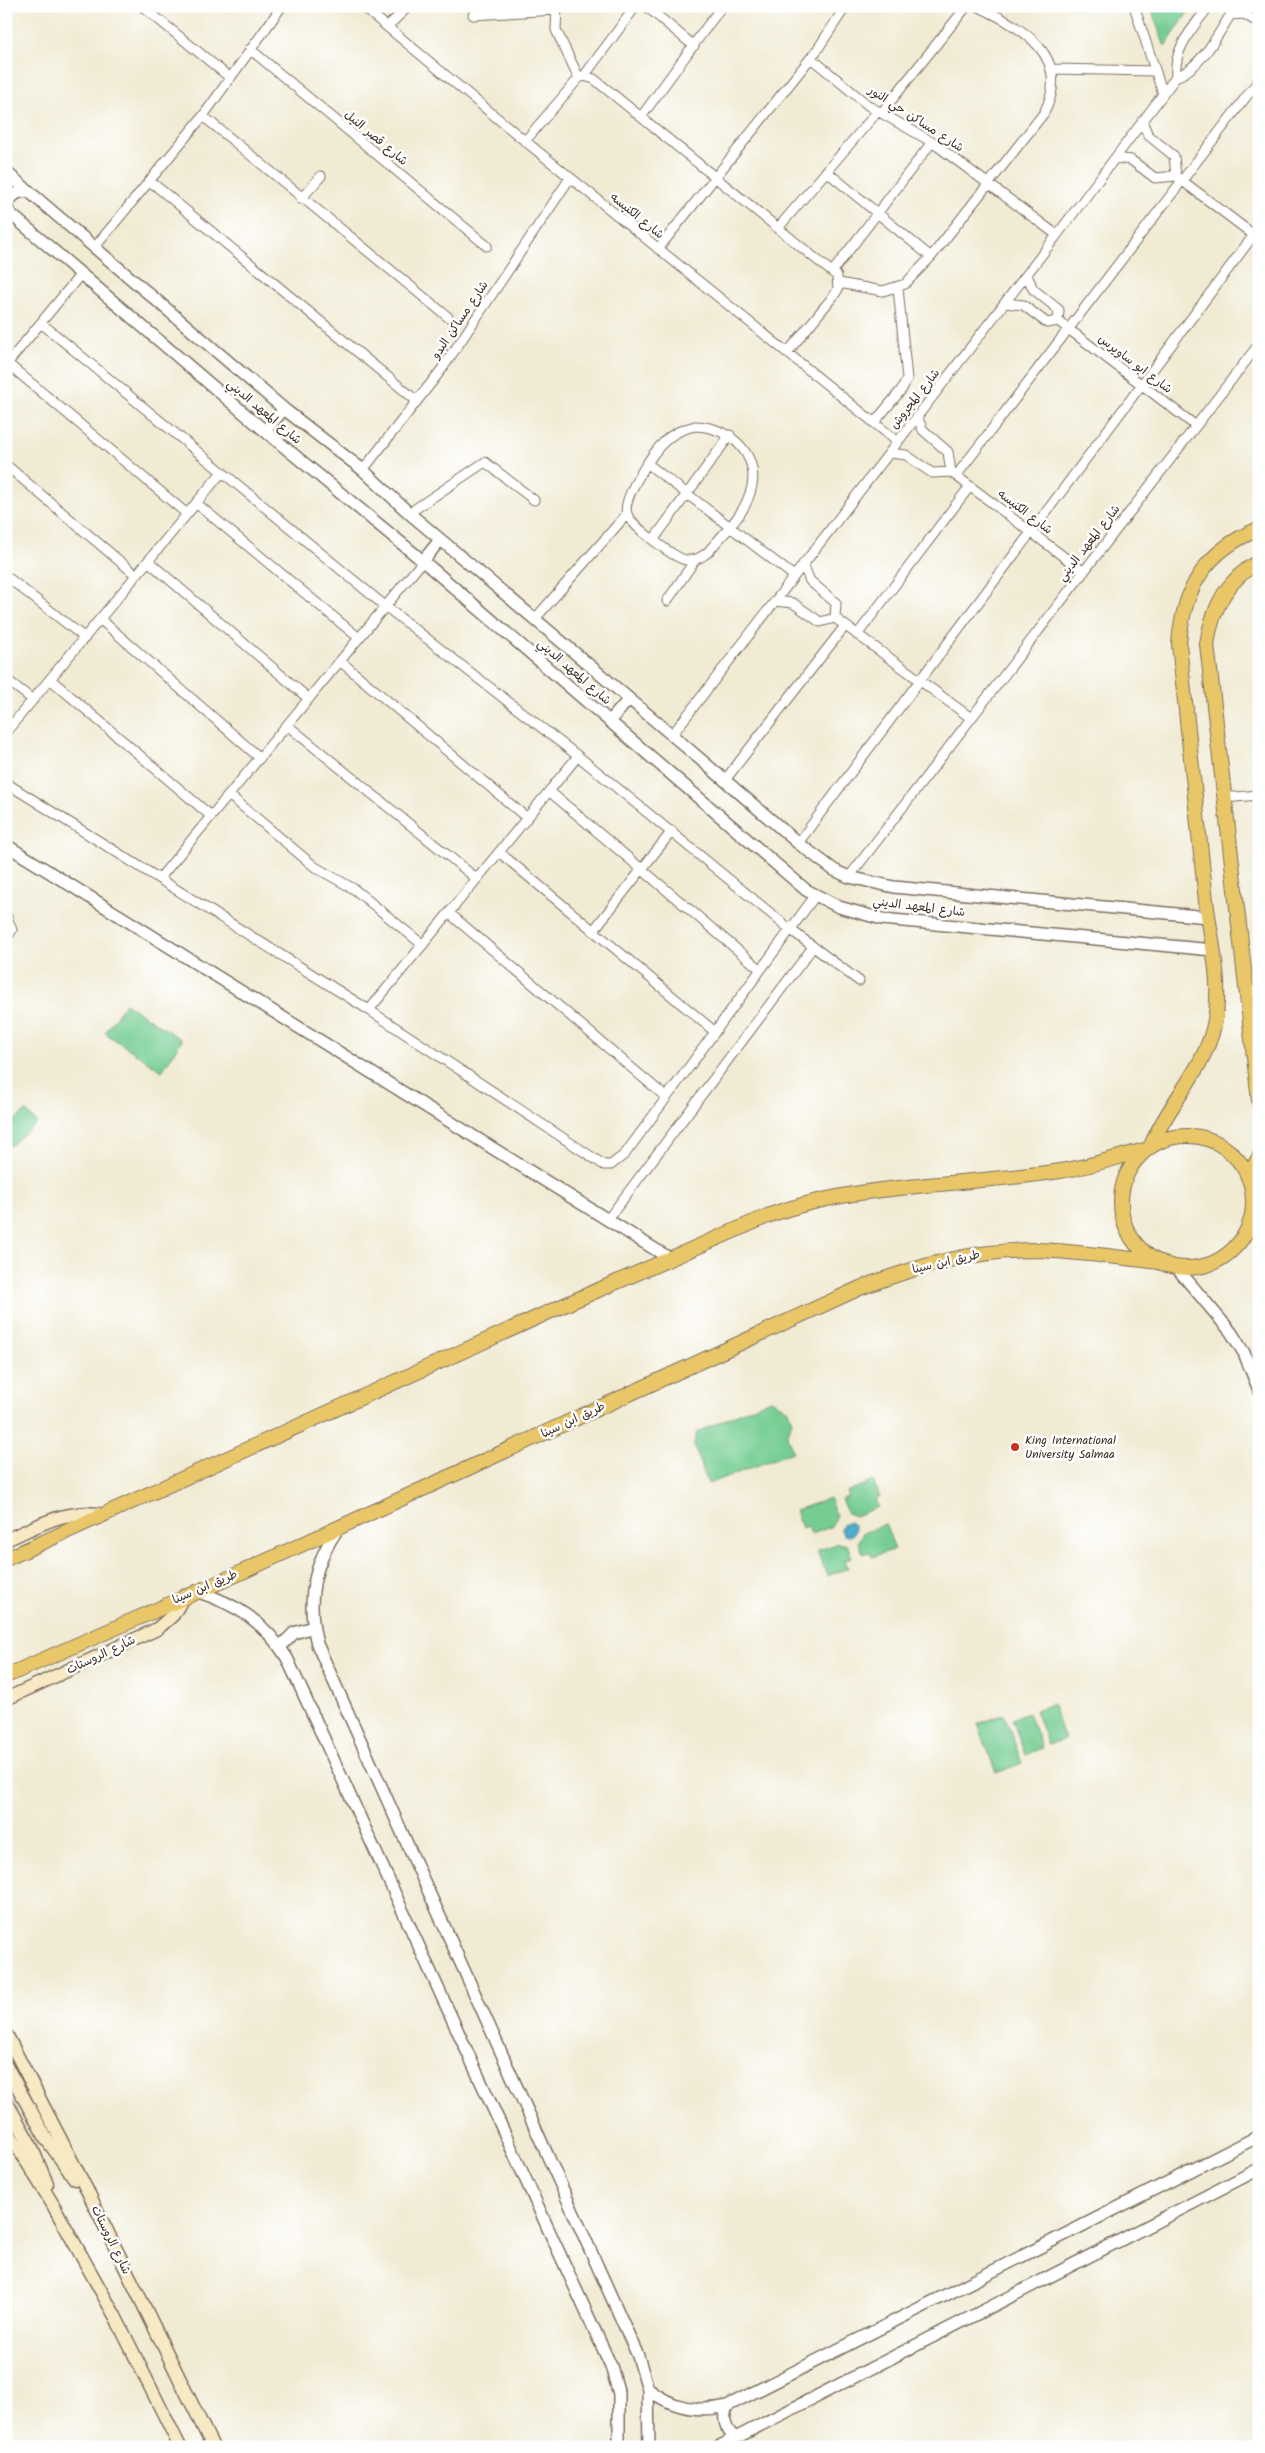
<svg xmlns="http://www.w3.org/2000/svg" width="1265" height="2453" font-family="Kalam,'Playpen Sans Arabic',sans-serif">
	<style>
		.grass { fill: #75cd93; stroke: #587c58 }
		.water { fill: #4caccb; stroke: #446b74 }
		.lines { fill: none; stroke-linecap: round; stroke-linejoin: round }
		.minor-casing { stroke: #7b6e5e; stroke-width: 11 }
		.tertiary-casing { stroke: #7b6e5e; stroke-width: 14 }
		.secondary-casing { stroke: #7b6e5e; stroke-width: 15 }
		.primary-casing { stroke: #7b6e5e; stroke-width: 16 }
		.minor { stroke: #fff; stroke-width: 9 }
		.tertiary { stroke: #fff; stroke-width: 11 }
		.secondary { stroke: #f6e9c3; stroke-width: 12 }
		.primary { stroke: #e9c769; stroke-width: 14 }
		.poi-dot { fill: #c8321e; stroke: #fff; stroke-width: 2 }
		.labels { text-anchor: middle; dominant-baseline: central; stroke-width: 5; stroke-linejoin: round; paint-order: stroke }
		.street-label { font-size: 12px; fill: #3b2a1e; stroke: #fff }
		.poi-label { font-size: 12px; fill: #3b2a1e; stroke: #fff; text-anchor: start }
	</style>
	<rect width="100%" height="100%" fill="#fff"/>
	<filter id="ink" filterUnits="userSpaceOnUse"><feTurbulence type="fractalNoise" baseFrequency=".02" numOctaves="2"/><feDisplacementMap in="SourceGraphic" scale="10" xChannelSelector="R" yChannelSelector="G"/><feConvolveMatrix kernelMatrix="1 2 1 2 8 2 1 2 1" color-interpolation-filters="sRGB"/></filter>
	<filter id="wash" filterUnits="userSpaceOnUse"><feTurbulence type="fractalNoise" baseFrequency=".0096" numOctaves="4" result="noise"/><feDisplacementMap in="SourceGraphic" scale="20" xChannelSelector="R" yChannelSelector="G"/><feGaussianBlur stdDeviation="1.12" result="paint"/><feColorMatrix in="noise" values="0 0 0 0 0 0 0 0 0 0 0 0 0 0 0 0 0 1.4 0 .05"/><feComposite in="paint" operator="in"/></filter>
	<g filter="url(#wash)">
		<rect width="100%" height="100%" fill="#f1ebd4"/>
		<!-- grass -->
		<path class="grass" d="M1150,6H1192L1165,47Z
			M125,1003L182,1040L162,1071L105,1033Z
			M26,1111L37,1123L10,1146L6,1142V1128Z
			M771,1399L788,1410L792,1422L787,1436L793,1452L708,1484L694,1445L697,1432Z
			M873,1481L880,1497L875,1499L878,1507L855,1516L847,1513L841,1499L848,1497L846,1492Z
			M829,1498L837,1517L831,1527L811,1534L807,1526L802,1528L795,1511Z
			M885,1524L895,1549L872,1557L869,1552L863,1554L858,1541L863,1533Z
			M839,1543L847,1545L852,1557L845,1560L848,1568L827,1576L817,1551Z
			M1052,1704L1065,1739L1048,1745L1035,1710Z
			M1028,1713L1042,1748L1025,1755L1012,1719Z
			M1004,1714L1022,1763L996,1773L978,1724Z"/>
		<!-- water -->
		<path class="water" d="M841 1529a7 7 0 1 1 14 0a7 7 0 1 1-14 0Z"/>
	</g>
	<g filter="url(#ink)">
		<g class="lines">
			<!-- minor casing -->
			<g class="minor-casing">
				<path id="minor" d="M142,6L229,77
					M362,6L525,141L898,442
					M557,6L556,30L579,78
					M646,6L694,46
					M1134,6L1163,94
					M473,15L556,10
					M1230,15L1244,14L1259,23
					M388,26L409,6
					M250,49L487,246
					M811,58L869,106L932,142L1057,235
					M1052,69L1154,71
					M584,76L636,6
					M1176,77C1173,48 1193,28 1209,6
					M882,112L967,6
					M203,116L448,317
					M641,117L722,6
					M1142,121L1148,135L1174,156L1176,176
					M525,141L579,78L584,76L594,79L837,276L838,289L835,294L787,353
					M1115,158L1131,160L1155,178L1176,176L1259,239
					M826,171L931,257
					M150,181L417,401
					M301,199L321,176
					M778,228L878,111
					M95,247L203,116L282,6
					M658,249L817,50L846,6
					M833,271L932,142
					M1027,275L1033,289L1059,310L1058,321
					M839,283L883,291L905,284L931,257L1044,113C1073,57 1023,27 977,6
					M1005,303L1023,305L1047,323L1058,321
					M1058,321L1196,426
					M41,323L385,606L578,756L791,930L859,981
					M7,363L187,514
					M6,365L81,274
					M917,417L923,430L948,452L951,472
					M874,423L902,389L907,379L898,288
					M695,426C732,427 764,458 749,496C742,517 722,535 708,552C702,557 696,561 687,560C676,560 631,525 627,514C621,499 653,452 665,441C674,432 684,429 695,426Z
					M890,453L906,455L932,473L951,472L1084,572
					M648,464L794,576
					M6,465L136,575
					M363,470L442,369L570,178
					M956,476L1259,80
					M196,503L359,638
					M409,513L485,462L534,500
					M654,539L730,435
					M148,561L309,699
					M803,564L810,581L836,603L835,618
					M6,576L85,638
					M667,601L695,560
					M775,601L793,603L820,622L835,618
					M835,618L971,718
					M100,619L260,758
					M534,620L627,514
					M857,635L970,486
					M340,661L527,818
					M6,679L33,700
					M50,679L211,816
					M287,725L477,879
					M6,732L222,472
					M672,735L1057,235L1176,77C1204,66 1220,30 1236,6
					M725,780L845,626
					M6,783L369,1010L604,1165H611L625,1154L815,896
					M549,791L760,969
					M229,795L315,867L354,889L423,945
					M1224,798L1259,795
					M798,843L1259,228
					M499,852L714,1031
					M849,877L1259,344
					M159,879L423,561
					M449,913L666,1097
					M6,915L12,930L6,939
					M593,931L672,831
					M1246,986L1259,996
					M369,1010L578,756
					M608,1219L813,947"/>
			</g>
			<!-- tertiary casing -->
			<g class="tertiary-casing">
				<path id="tertiary" d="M6,172L284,409L363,470L409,513L672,735L798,843L834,870L849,877L894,887L1208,917
					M6,210L265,431L423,561L806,890L839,907L882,919L1213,950
					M7,211C7,198 16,191 29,191
					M265,431L284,409
					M423,561L440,540
					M610,721L629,699
					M6,845L669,1258
					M1253,1195L1259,1201
					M1176,1267L1231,1332L1244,1353L1259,1390
					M339,1527C313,1564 306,1600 317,1644L638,2356L648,2389L649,2447
					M196,1591C236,1604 265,1622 287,1658L611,2366L619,2394V2447
					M280,1647L294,1633L313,1627
					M648,2389C672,2408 697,2413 727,2406L1259,2136
					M727,2406C722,2419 725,2429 735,2438
					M718,2447L1259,2169"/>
			</g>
			<!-- secondary casing -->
			<g class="secondary-casing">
				<path id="secondary" d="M6,1540C38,1526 68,1507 104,1515
					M6,1699L157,1629L173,1615L184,1596
					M6,2034L89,2194L213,2447
					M6,2066L47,2140L75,2179
					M6,2101L31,2146L47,2184
					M6,2128L52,2203L115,2316L180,2447"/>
			</g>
			<!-- primary casing -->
			<g class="primary-casing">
				<path id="primary" d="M1259,562C1226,579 1212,610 1207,644L1259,1101
					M1121 1202a66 66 0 1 1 132 0a66 66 0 1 1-132 0Z
					M1151,1146C1168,1103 1204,1071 1214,1025C1223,984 1211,942 1206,901C1197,815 1188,729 1179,644C1183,588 1206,550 1259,529
					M1248,1177L1259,1157
					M6,1559L571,1302L770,1215C862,1182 964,1186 1060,1171C1089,1167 1117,1157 1145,1150
					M6,1676L229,1578L860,1288C917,1266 974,1250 1035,1250C1077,1251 1119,1258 1161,1262"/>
			</g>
			<!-- minor -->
			<use href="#minor" class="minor"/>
			<!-- tertiary -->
			<use href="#tertiary" class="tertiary"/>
			<!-- secondary -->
			<use href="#secondary" class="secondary"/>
			<!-- primary -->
			<use href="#primary" class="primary"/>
		</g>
	</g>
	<!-- markers -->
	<circle class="poi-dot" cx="1015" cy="1447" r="5"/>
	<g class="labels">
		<!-- street labels -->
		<g class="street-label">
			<text transform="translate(916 119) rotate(33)">شارع مساكن حي النور</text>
			<text transform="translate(376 138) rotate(40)">شارع قصر النيل</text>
			<text transform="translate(637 216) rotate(39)">شارع الكنيسه</text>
			<text transform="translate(460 320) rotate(-56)">شارع مساكن البدو</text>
			<text transform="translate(1135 364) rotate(37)">شارع ابو ساويرس</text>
			<text transform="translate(915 399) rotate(-52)">شارع المجروش</text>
			<text transform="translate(264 412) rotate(40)">شارع المعهد الديني</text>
			<text transform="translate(1025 512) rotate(37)">شارع الكنيسه</text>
			<text transform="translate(1089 543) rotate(-52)">شارع المعهد الديني</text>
			<text transform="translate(574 672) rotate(41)">شارع المعهد الديني</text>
			<text transform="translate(919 907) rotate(7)">شارع المعهد الديني</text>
			<text transform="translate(946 1262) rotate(-13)">طريق ابن سينا</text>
			<text transform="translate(573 1420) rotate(-25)">طريق ابن سينا</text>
			<text transform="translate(205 1587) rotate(-23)">طريق ابن سينا</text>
			<text transform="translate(101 1655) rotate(-25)">شارع الروستات</text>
			<text transform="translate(111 2240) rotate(64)">شارع الروستات</text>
		</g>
		<!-- poi labels -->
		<g class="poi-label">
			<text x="1025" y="1440">King International<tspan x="1025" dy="14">University Salmaa</tspan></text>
		</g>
	</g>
	<!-- margin -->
	<rect width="1265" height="2453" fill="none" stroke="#fff" stroke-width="25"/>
</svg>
